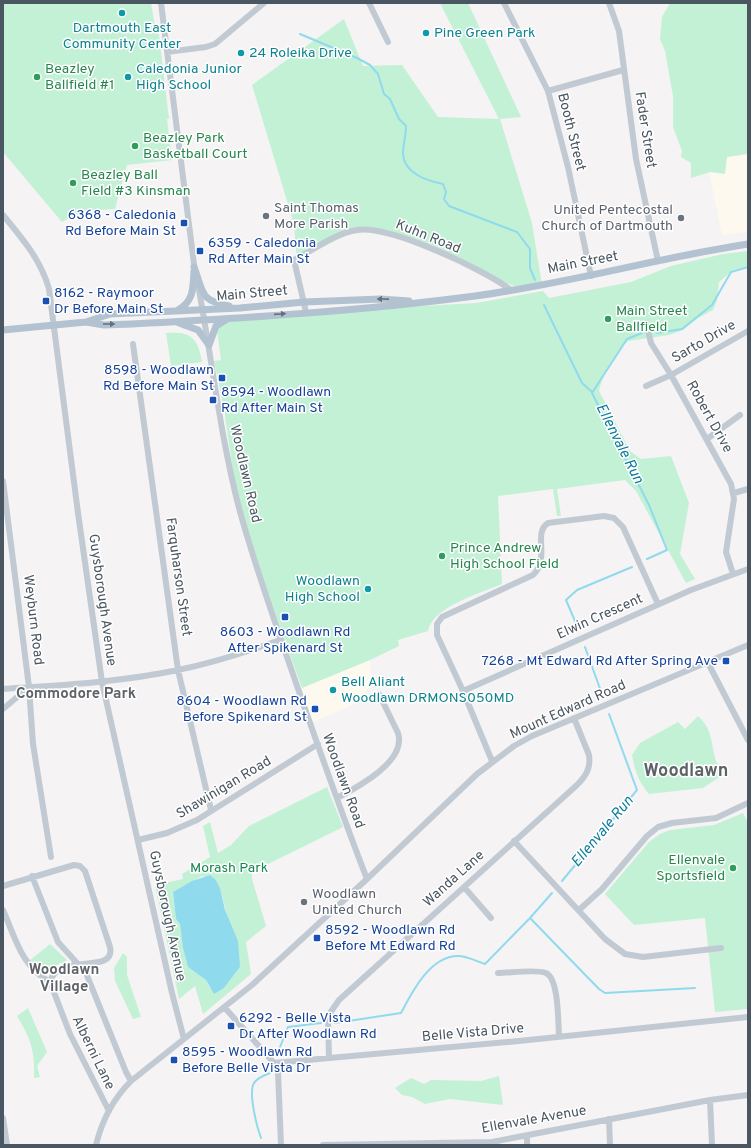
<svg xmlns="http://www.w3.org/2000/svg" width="751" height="1148" font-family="Overpass,sans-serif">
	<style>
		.commercial { fill: #fdf9ef }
		.green { fill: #c3f1d5; fill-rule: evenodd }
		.water { fill: #90daee }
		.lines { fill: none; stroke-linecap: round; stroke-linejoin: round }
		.stream { stroke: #90daee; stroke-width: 2 }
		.minor { stroke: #c1cad2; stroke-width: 6 }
		.major { stroke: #b3c2d1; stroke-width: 7 }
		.oneway { fill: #64717d }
		.culture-dot { fill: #0f9aa8; stroke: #fff; stroke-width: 1.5 }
		.leisure-dot { fill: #2e9e5b; stroke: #fff; stroke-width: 1.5 }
		.worship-dot { fill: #6b7280; stroke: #fff; stroke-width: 1.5 }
		.transit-dot { fill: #1a4fb4; stroke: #fff; stroke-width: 1.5 }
		.labels { text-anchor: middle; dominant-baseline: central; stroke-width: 3; stroke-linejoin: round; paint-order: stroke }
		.culture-label { font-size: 14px; fill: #0d838f; stroke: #fff; text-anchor: start }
		.leisure-label { font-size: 14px; fill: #27864d; stroke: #fff; text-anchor: start }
		.street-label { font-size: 14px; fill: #4a5661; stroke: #fff }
		.worship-label { font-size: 14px; fill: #5b616d; stroke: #fff; text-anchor: start }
		.transit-label { font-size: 14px; fill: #164399; stroke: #fff; text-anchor: start }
		.park-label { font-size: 14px; fill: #17864f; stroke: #fff }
		.water-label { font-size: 15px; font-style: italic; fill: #0c7c9b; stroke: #fff }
		.neighbourhood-label { font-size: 15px; font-weight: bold; fill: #5f6368; stroke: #fff }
		.district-label { font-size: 18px; font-weight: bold; fill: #5f6368; stroke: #fff }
	</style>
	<rect width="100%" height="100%" fill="#f5f3f3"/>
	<!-- commercial -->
	<path class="commercial" d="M748,154V232L722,235L709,172L727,157Z
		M370,660L372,686L366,690L364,700L313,722L302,688Z"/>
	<!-- green -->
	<path class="green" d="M3,3H151L155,27H158L169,119H167L172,160L127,165L115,209L82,211L62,222L3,152Z
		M440,3H468L521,117L500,119L532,223L542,285L519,288L398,238L357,230L297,260L294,224L252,85L344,19L363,66L402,65L438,117L499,119Z
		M670,3H748V154L727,157L725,174L710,172L691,178V163L681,157L682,151L673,127V96L665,51L660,39L662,17Z
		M748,251V266L733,270L719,282L717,301L713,310L698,318L683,330L669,335L628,341C616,351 602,375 599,391L630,451L641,459L671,456L689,503L680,554L695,579L686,583L636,491L625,480L557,489L561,516H557L553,489L498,496L502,584C481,593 432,607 428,631L398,640L399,646L370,660L302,688L239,514L224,408L214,361L221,360L216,322L352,310L476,303L543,291L549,298L631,282L671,266L723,254Z
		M166,333C190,331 198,337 202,362L171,366Z
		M698,716C712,729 711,741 715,758C716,763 722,769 724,774L703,788L649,794C638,781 635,771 632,755L640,743L678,722L685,729Z
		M327,787L343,827L252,872V879L266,926L246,942L251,974L203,1014L195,986L179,999L155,885L183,879L182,874L210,857L203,826L210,822L218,853L231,845L249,826ZM202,876L216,880L220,888L240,967L224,988H210L206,980L188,967L183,948L180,924L176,919L173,893Z
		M743,813L748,822V1009L715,1012L705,918L634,925L605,894L649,842L660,834L670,830L714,825Z
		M50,944L67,960L64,963H60L44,977L29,961Z
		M123,953L127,957V975L141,1017L133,1019L115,981L114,968Z
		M28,1008L47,1052L37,1066L40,1077L34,1078C35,1051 31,1039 17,1016Z
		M499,1076L503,1105L450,1099L425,1104L412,1097L402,1095L395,1088L411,1078L424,1084L431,1080L481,1081Z"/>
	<!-- water -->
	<path class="water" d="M210,875L216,880L220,888L225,910L238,941L240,967L224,988L214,994L206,980L188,967L183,948L180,924L176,919L173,892L192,881Z"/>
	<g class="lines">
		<!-- stream -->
		<path class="stream" d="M300,34L357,58L370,65L378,74L384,94L390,99L399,119L406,126C406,136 403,145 403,154C404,173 427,181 443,184L446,192L444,199L449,206L517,232L530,249V268L535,280
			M544,305L582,383L592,392
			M642,333L627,339L592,393L649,505L667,550L647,559
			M657,333L682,329L712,305L731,272L748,267
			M578,628L566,600L577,590L632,567
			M585,647L603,697
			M562,881L637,790L609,714
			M530,918L599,989L605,993L695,988
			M335,1023L401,1013C412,992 430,956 458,956C467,956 476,961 485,964L530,918L552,893
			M278,1052L288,1027L321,1023
			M261,1138C257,1127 248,1093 254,1083C257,1078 265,1075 270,1073"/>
		<!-- minor -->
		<path class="minor" d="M161,3L195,272
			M369,3L388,42
			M504,3L548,91L568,167L591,276
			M609,3L619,31L636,159L658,261
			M167,52L206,47L215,44L264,3
			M548,91L623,70
			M3,215C22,238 41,260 49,289L78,513L102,682L172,993L184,1039
			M198,285C212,359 220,435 239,508C255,567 276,625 296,683C319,749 342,815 367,879
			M306,312L294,260C314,250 335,233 357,230C390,225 485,270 511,290
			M646,323L651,343L671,375L731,484L734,499L726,552L733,574
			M133,344L178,670L211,810
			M646,386L671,375L748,331
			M707,439L740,415
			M3,481L29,687L33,744L51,857
			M734,493L748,489
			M707,661L748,740
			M3,689C62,685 121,682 178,670C213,663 247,652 280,640
			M463,691L691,590L748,569
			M3,709L29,687
			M492,761L463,691L437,635V624L442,617L533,575C551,557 532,534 548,523L604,516L614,518L623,527L658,604
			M337,798C358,787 407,761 398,733L379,694
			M138,840L167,833L197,820L318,744
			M514,841L605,939L625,954L643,957L721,948
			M32,876L58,942L86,973L126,1072L131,1081
			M3,886L74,865L80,866L85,871L110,947C116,976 58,951 50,982
			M464,887L491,918
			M3,910C16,939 21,966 50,982
			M579,910L602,889L647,836L658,827L672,823L716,818L748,803
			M498,973C510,973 535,969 546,973C559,979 558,1022 559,1036
			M50,982L70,1034L109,1111
			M225,1008L274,1063L278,1072L281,1145
			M329,1058L328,1016L339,1000L577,785C586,776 591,768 589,755L574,718
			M274,1063L519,1041L748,1017
			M710,1100L712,1145
			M3,1118L7,1145
			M609,1119L610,1145
			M527,1136V1145
			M96,1145C102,1120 113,1099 131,1081L252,985L367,879L477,774L514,746L532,736L748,645
			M323,1145L492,1142L710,1100L748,1095"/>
		<!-- major -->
		<path class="major" d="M194,267C204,293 199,300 229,306
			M178,310C194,301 193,288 194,271
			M86,322L104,325L132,324C246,318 361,311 475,296C567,284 656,258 748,244
			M179,323L198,330L209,345
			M3,330L86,322L110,314L240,308L304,302L381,299L409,301
			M209,345L216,326L227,319"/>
	</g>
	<!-- one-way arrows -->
	<defs><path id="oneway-solid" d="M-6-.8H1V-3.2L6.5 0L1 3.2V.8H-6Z"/></defs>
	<g class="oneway">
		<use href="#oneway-solid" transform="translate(383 299) rotate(-179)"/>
		<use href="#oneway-solid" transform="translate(280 314) rotate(-4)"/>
		<use href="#oneway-solid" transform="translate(109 324)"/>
	</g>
	<!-- markers -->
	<g class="culture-dot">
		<circle cx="122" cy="13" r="4"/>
		<circle cx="426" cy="33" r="4"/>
		<circle cx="241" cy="53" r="4"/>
		<circle cx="128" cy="77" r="4"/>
		<circle cx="368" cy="589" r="4"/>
		<circle cx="333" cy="690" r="4"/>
	</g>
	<g class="leisure-dot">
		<circle cx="37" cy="77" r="4"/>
		<circle cx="135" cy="146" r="4"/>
		<circle cx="73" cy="183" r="4"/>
		<circle cx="608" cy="319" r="4"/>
		<circle cx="442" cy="556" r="4"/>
		<circle cx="733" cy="868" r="4"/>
	</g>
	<g class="worship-dot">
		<circle cx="266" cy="216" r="4"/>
		<circle cx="681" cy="218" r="4"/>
		<circle cx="304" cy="902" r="4"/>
	</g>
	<g class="transit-dot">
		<rect x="180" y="219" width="8" height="8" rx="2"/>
		<rect x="196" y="247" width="8" height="8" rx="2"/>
		<rect x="42" y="297" width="8" height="8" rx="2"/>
		<rect x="218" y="374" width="8" height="8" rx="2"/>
		<rect x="209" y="396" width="8" height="8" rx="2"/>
		<rect x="281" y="613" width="8" height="8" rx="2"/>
		<rect x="722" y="657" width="8" height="8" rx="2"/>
		<rect x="311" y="705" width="8" height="8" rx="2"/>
		<rect x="313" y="934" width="8" height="8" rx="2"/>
		<rect x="227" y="1022" width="8" height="8" rx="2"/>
		<rect x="170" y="1056" width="8" height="8" rx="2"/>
	</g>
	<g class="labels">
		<!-- culture labels -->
		<g class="culture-label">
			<text x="122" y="28" text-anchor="middle">Dartmouth East<tspan x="122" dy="16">Community Center</tspan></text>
			<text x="434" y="33">Pine Green Park</text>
			<text x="249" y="53">24 Roleika Drive</text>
			<text x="136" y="69">Caledonia Junior<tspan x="136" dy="16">High School</tspan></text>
			<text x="360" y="581" text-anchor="end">Woodlawn<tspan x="360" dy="16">High School</tspan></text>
			<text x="341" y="682">Bell Aliant<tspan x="341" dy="16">Woodlawn DRMONS050MD</tspan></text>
		</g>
		<!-- leisure labels -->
		<g class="leisure-label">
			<text x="45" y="69">Beazley<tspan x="45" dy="16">Ballfield #1</tspan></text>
			<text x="143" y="138">Beazley Park<tspan x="143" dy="16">Basketball Court</tspan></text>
			<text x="81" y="175">Beazley Ball<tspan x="81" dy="16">Field #3 Kinsman</tspan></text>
			<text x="616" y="311">Main Street<tspan x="616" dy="16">Ballfield</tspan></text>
			<text x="450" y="548">Prince Andrew<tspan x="450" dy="16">High School Field</tspan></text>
			<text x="725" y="860" text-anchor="end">Ellenvale<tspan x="725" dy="16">Sportsfield</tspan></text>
		</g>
		<!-- street labels -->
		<g class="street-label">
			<text transform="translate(645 130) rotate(81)">Fader Street</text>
			<text transform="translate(571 132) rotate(76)">Booth Street</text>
			<text transform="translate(428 237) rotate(22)">Kuhn Road</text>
			<text transform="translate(583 263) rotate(-11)">Main Street</text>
			<text transform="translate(252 294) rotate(-5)">Main Street</text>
			<text transform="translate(704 342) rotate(-30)">Sarto Drive</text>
			<text transform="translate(709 417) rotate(61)">Robert Drive</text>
			<text transform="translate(245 474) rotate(77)">Woodlawn Road</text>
			<text transform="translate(178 577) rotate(82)">Farquharson Street</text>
			<text transform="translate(102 600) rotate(82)">Guysborough Avenue</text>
			<text transform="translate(600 617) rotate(-24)">Elwin Crescent</text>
			<text transform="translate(33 620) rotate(83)">Weyburn Road</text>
			<text transform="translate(568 710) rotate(-24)">Mount Edward Road</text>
			<text transform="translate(343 781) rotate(70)">Woodlawn Road</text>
			<text transform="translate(224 788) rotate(-31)">Shawinigan Road</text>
			<text transform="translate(454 879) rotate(-42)">Wanda Lane</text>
			<text transform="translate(167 916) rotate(78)">Guysborough Avenue</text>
			<text transform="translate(473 1033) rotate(-5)">Belle Vista Drive</text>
			<text transform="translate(93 1053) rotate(64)">Alberni Lane</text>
			<text transform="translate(534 1120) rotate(-10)">Ellenvale Avenue</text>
		</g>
		<!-- worship labels -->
		<g class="worship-label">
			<text x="274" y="208">Saint Thomas<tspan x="274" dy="16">More Parish</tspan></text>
			<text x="673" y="210" text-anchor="end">United Pentecostal<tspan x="673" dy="16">Church of Dartmouth</tspan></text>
			<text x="312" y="894">Woodlawn<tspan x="312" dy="16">United Church</tspan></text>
		</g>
		<!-- transit labels -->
		<g class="transit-label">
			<text x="176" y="215" text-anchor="end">6368 - Caledonia<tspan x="176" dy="16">Rd Before Main St</tspan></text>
			<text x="208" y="243">6359 - Caledonia<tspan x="208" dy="16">Rd After Main St</tspan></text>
			<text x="54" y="293">8162 - Raymoor<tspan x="54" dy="16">Dr Before Main St</tspan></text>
			<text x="214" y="370" text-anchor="end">8598 - Woodlawn<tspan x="214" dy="16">Rd Before Main St</tspan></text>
			<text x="221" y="392">8594 - Woodlawn<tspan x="221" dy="16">Rd After Main St</tspan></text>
			<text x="285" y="632" text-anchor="middle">8603 - Woodlawn Rd<tspan x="285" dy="16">After Spikenard St</tspan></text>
			<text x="718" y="661" text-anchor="end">7268 - Mt Edward Rd After Spring Ave</text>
			<text x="307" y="701" text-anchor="end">8604 - Woodlawn Rd<tspan x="307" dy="16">Before Spikenard St</tspan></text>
			<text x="325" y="930">8592 - Woodlawn Rd<tspan x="325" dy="16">Before Mt Edward Rd</tspan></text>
			<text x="239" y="1018">6292 - Belle Vista<tspan x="239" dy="16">Dr After Woodlawn Rd</tspan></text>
			<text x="182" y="1052">8595 - Woodlawn Rd<tspan x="182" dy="16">Before Belle Vista Dr</tspan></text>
		</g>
		<!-- park labels -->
		<g class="park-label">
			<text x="229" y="868">Morash Park</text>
		</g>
		<!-- water labels -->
		<g class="water-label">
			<text transform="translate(619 444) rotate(63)">Ellenvale Run</text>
			<text transform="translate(603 832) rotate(-50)">Ellenvale Run</text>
		</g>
		<!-- neighbourhood labels -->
		<g class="neighbourhood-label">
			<text x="76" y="694">Commodore Park</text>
			<text x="64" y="970">Woodlawn<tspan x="64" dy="17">Village</tspan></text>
		</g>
		<!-- district labels -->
		<g class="district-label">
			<text x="686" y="771">Woodlawn</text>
		</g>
	</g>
	<!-- border -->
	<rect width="751" height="1148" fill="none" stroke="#4a5661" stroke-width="8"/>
</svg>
